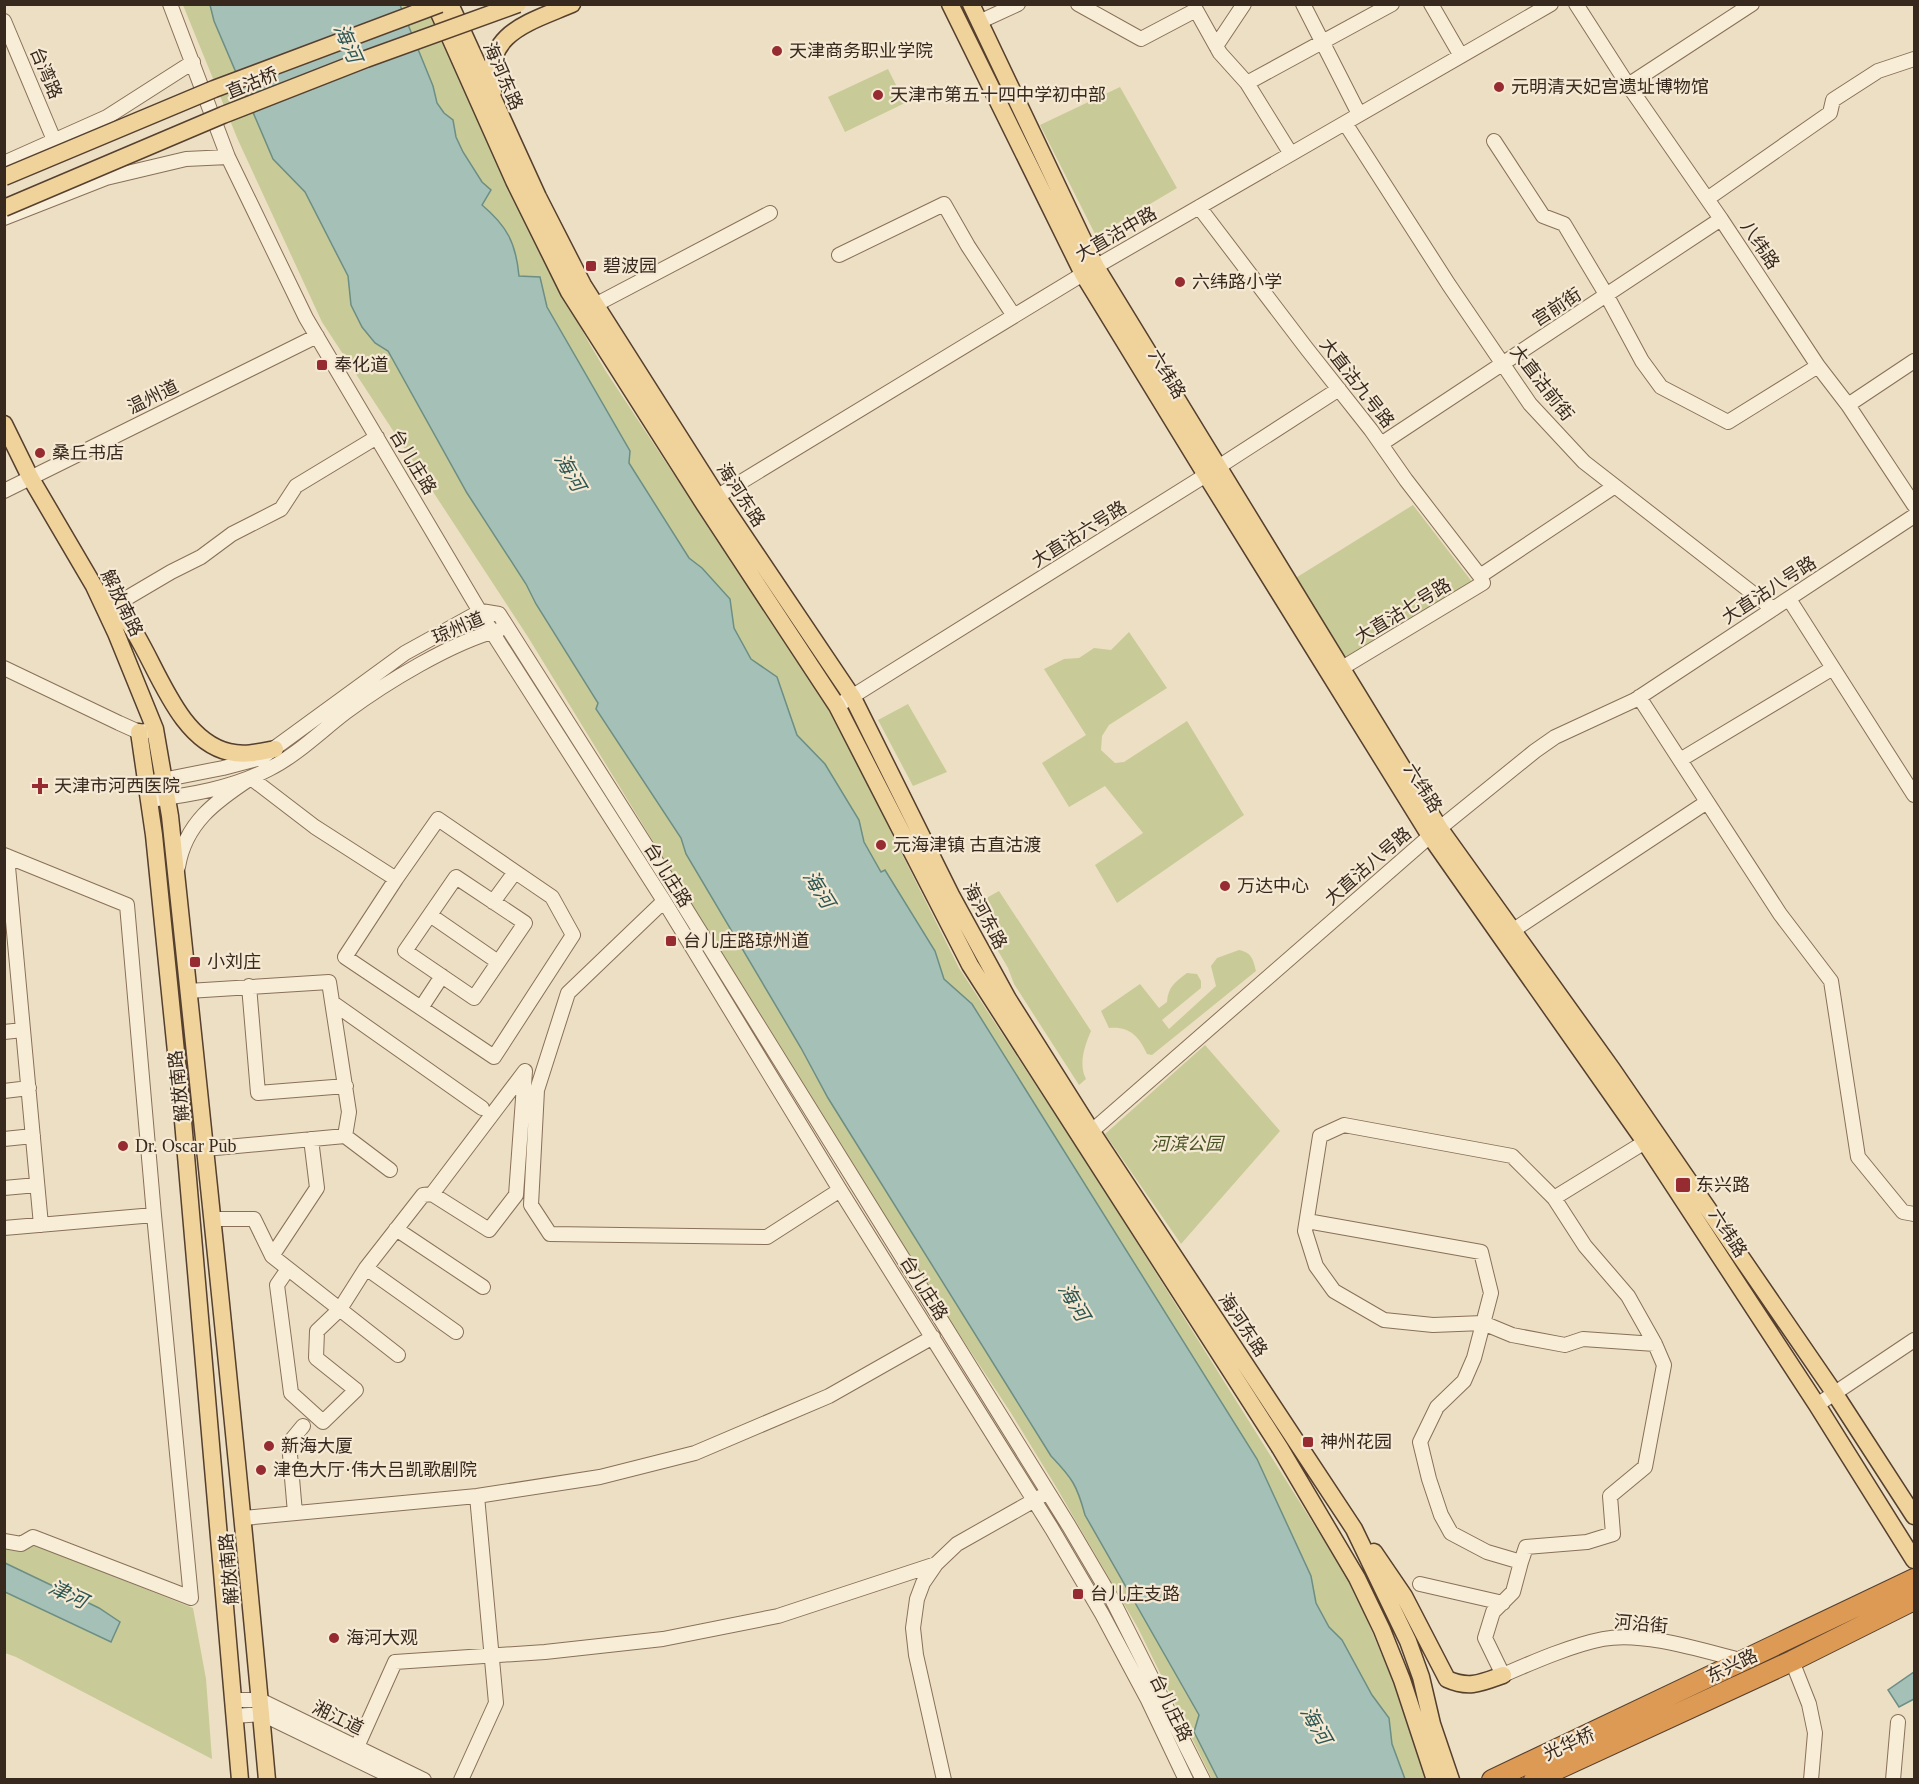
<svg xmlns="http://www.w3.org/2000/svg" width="1919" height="1784" font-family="'Times New Roman','Noto Sans SC',serif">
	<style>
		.green { fill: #c8cb97 }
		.water { fill: #a5c0b7; stroke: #6c8e84; stroke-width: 1.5 }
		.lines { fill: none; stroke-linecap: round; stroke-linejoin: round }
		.minor-casing { stroke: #88705a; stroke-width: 16 }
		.major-casing { stroke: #553f2e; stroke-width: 19 }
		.highway-casing { stroke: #553f2e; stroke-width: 22 }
		.minor { stroke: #f8edd6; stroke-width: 14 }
		.major { stroke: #f0d29b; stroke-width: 16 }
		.highway { stroke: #dc9a55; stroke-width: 20 }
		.major-bridge-casing { stroke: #553f2e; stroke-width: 19; stroke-linecap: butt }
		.major-bridge { stroke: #f0d29b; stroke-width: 16 }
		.poi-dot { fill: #962b31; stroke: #f5e9d3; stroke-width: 2 }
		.labels { text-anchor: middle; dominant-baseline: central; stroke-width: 4.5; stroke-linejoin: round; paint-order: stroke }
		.poi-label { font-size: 18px; fill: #38291e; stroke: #f5e9d3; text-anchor: start }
		.street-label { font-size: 18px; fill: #38291e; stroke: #f5e9d3 }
		.park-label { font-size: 18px; font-style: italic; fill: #4a5425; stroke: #f5e9d3 }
		.water-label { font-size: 20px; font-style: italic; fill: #2d5753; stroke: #f5e9d3 }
	</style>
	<rect width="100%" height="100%" fill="#eddfc3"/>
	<!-- green -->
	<path class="green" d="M183,5H427C483,128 535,253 605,370L833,716L959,968L1092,1171L1353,1587L1395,1686L1427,1779H1212L1138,1628L1055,1485L1011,1413L892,1232L528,637L322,322L238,140Z
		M888,69L905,103L845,132L828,97Z
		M1120,87L1177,188L1096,236L1040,125Z
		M1413,505L1473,583L1346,660L1294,579Z
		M1129,632L1167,688L1109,725L1102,736L1101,750L1115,763L1124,762L1187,721L1244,815L1117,903L1095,865L1143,833L1105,786L1069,807L1042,763L1086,735L1044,669L1064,659L1079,658L1094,648L1111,650Z
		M908,704L947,772L913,786L878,720Z
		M999,891L1091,1031C1085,1045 1078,1064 1086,1079L1079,1085L1014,984L1008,968L972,906Z
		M1239,950C1252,953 1253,959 1256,971L1152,1055L1147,1054C1139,1036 1129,1026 1109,1028L1101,1011L1140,984L1159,1008L1167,1002C1168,987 1175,982 1187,973L1197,974L1201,981V988L1162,1020L1169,1029L1216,986L1211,966L1217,958Z
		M1205,1045L1280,1131L1181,1244L1105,1134Z
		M5,1533L193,1608L206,1679L212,1759L16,1657L5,1653Z"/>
	<!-- water -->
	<path class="water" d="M210,5H400L433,86L437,103L444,113L453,120L456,137L463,152L482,182L491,190L482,205C507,226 516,243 519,276L540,277L547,307L630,451L629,463L689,558L702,568L730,599L734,628L751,659L777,677L797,735L825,764L859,820L864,842L881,872L885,870L935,951L944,979L972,1004L1257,1459L1311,1576L1316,1603L1329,1627L1342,1640L1372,1695L1389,1718L1392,1744L1405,1779H1218L1194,1732L1199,1715L1085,1515C1077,1485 1072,1478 1051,1456L828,1098L801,1048L686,854L681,838L596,709L598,703L536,604L526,584L467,493L388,351L375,343L362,327L351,305L348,276L305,192L273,159L214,21Z
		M5,1563L99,1608L120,1622L111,1642L5,1592Z
		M1914,1672V1699L1899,1707L1888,1690Z"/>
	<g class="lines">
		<!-- minor casing -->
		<g class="minor-casing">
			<path id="minor" d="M170,4L228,157L306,318L492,632L664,901L840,1190L1052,1529L1102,1614L1148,1700L1186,1780
				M1078,4L1141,39L1196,10L1220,53L1247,83L1291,154
				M1303,4L1359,114
				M1431,4L1461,56
				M1576,4L1628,85L1721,219L1818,366L1848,405L1914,505
				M4,21L54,140
				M979,22L1018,4
				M1216,46L1244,4
				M1247,83L1392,4
				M1628,85L1752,4
				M1345,123L1449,285L1530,404L1584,462L1773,609
				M1494,141L1543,216L1564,224L1607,296L1642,361L1661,387L1728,422L1818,366
				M4,163L107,117L193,62
				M1707,199L1830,113L1833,100L1878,71L1914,59
				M1199,207L1307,349L1371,430L1406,480L1480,576L1483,583L1342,668
				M4,218L106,178L186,159L228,157
				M839,255L944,204L968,246L1014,316
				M595,305L770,213
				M1848,405L1914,361
				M1381,444C1494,369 1608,295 1721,219
				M4,491L317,336
				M708,502L1083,274L1551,4
				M1480,576L1615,486
				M1789,599L1914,795
				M115,605L171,572L201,557L232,534L281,509L296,486L377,437
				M4,668L119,723L139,732L147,731
				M1639,697L1780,914L1831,981L1858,1157L1903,1212L1914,1214
				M837,706L1206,475L1339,389
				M1680,760L1833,668
				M147,783L223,768L261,758L405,653L481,611L499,614L673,888L1069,1526L1112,1599L1203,1780
				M150,800C190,795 233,788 269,769C297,755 321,731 346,712C385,683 452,642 499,630
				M4,855L127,905L154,1215L191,1598L33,1537L21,1544L4,1541
				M7,856L41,1225
				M178,867C185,823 216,801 251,778L315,827L396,879L345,957L494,1057L573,935L552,897L438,819L396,879
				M456,877L525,923L474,998L405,951Z
				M664,901L568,993L537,1090L531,1205L550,1234L767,1237L840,1190
				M493,902L515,872
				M430,915L498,962
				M1512,931L1707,802
				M249,986L258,1093L346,1086
				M188,991L329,982L349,1112L345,1136L205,1149
				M333,1003L482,1108
				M421,1008L442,976
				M4,1032L23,1030
				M4,1091L29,1088
				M345,1136L390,1170
				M1085,1137L1430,836L1535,751L1555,737L1635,700L1914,516
				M4,1139L33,1136
				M1645,1142L1554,1198L1512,1156L1344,1125L1320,1136L1305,1231L1316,1266L1334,1291L1384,1320L1433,1325L1483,1323L1512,1335L1565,1345L1583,1339L1655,1344
				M4,1188L37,1185
				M213,1219H254L272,1256L398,1355
				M1307,1221L1481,1252L1491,1293L1474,1358L1464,1381L1437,1407L1420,1442L1429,1479L1441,1515L1451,1533L1487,1552L1521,1562L1513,1592L1493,1612L1485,1638L1503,1675C1533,1662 1572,1645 1603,1639C1643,1631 1704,1651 1744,1661
				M4,1228L154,1215
				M396,1229L483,1287
				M272,1256L317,1188L311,1139
				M366,1268L456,1332
				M288,1269L277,1285L291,1393L323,1422L356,1390L316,1358L317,1331L340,1309L366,1268L423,1195L432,1194L525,1071L516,1195L489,1230L432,1194
				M1817,1405L1914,1340
				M295,1513L289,1443L303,1426
				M244,1518L477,1496L600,1477L695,1453L829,1396L933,1337
				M1521,1562L1526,1547L1587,1542L1613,1534L1610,1496L1645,1467L1664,1365L1655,1344L1628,1296L1585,1246L1554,1198
				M1420,1584L1503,1603
				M1792,1661L1809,1704L1815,1733L1811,1780
				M233,1700H260L424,1780
				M234,1716L262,1714L398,1780
				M357,1747L395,1662L545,1652L663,1639L778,1616L936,1564
				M461,1780L496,1703L477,1496
				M944,1780L916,1655L913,1628L917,1599L923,1583L936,1564L957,1544L1040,1497
				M1893,1780L1898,1722"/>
		</g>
		<!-- major casing -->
		<g class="major-casing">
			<path id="major" d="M435,4L514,181L569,292L704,504L837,706L970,965L1280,1448L1357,1578L1382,1630L1402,1680L1435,1780
				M450,4L538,197L583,285L717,496L853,698L951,895L1008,999L1092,1132L1354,1529L1408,1641L1421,1677L1432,1724L1451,1780
				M950,4L1083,274L1206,475L1430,836L1645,1142L1817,1405L1914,1560
				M971,4L1096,267L1440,829L1612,1069L1835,1394L1914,1516
				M493,92C482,33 528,23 572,4
				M4,424L30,477L94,586L116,633L155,729L170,816C204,1137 238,1458 267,1780
				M101,593C109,600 118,607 124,616C155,656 174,739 229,752C245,756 260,752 275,749
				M139,732L154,835L183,1121L240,1780
				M1374,1552L1404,1596L1447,1679C1469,1689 1481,1683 1503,1675"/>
		</g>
		<!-- highway casing -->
		<g class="highway-casing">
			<path id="highway" d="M1492,1780L1914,1579
				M1534,1780L1792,1661L1914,1600"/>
		</g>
		<!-- minor -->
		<use href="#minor" class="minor"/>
		<!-- major -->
		<use href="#major" class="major"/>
		<!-- highway -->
		<use href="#highway" class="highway"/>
		<!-- major-bridge casing -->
		<g class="major-bridge-casing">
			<path id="major-bridge" d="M4,177L214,89L440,4
				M4,208L223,115L366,59L518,4"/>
		</g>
		<!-- major-bridge -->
		<use href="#major-bridge" class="major-bridge"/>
	</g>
	<!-- markers -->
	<g class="poi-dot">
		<circle cx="777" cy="51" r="6"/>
		<circle cx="1499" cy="87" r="6"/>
		<circle cx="878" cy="95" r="6"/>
		<rect x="585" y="260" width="12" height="12" rx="3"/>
		<circle cx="1180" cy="282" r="6"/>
		<rect x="316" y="359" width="12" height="12" rx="3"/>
		<circle cx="40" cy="453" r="6"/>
		<path d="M37 777h6v6h6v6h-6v6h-6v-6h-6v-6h6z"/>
		<circle cx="881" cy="845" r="6"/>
		<circle cx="1225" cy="886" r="6"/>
		<rect x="665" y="935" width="12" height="12" rx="3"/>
		<rect x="189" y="956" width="12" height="12" rx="3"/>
		<circle cx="123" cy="1146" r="6"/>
		<rect x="1675" y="1177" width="16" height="16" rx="3"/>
		<rect x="1302" y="1436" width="12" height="12" rx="3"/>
		<circle cx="269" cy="1446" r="6"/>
		<circle cx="261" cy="1470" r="6"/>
		<rect x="1072" y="1588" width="12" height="12" rx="3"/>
		<circle cx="334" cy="1638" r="6"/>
	</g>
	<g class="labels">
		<!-- poi labels -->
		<g class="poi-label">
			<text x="789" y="51">天津商务职业学院</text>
			<text x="1511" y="87">元明清天妃宫遗址博物馆</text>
			<text x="890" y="95">天津市第五十四中学初中部</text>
			<text x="603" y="266">碧波园</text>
			<text x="1192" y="282">六纬路小学</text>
			<text x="334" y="365">奉化道</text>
			<text x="52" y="453">桑丘书店</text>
			<text x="54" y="786">天津市河西医院</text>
			<text x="893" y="845">元海津镇 古直沽渡</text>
			<text x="1237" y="886">万达中心</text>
			<text x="683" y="941">台儿庄路琼州道</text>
			<text x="207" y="962">小刘庄</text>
			<text x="135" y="1146">Dr. Oscar Pub</text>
			<text x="1696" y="1185">东兴路</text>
			<text x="1320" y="1442">神州花园</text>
			<text x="281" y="1446">新海大厦</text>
			<text x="273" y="1470">津色大厅·伟大吕凯歌剧院</text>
			<text x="1090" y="1594">台儿庄支路</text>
			<text x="346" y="1638">海河大观</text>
		</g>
		<!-- street labels -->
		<g class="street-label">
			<text transform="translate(46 73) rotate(67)">台湾路</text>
			<text transform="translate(503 76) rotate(66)">海河东路</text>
			<text transform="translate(252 83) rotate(-22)">直沽桥</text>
			<text transform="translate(1116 234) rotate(-30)">大直沽中路</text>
			<text transform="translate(1760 245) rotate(56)">八纬路</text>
			<text transform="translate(1557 307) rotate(-33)">宫前街</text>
			<text transform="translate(1167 374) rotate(59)">六纬路</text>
			<text transform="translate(1357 383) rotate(52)">大直沽九号路</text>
			<text transform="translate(1542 383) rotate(52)">大直沽前街</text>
			<text transform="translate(153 397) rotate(-26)">温州道</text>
			<text transform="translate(413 462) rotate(59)">台儿庄路</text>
			<text transform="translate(741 495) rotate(57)">海河东路</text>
			<text transform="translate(1079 534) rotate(-32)">大直沽六号路</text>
			<text transform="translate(1769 590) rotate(-33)">大直沽八号路</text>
			<text transform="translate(122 603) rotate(64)">解放南路</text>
			<text transform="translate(1403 611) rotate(-31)">大直沽七号路</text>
			<text transform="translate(458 628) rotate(-23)">琼州道</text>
			<text transform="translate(1423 788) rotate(58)">六纬路</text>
			<text transform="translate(1368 866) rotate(-41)">大直沽八号路</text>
			<text transform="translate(668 875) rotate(58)">台儿庄路</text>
			<text transform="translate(985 916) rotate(62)">海河东路</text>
			<text transform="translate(179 1086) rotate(-96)">解放南路</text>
			<text transform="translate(1728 1233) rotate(57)">六纬路</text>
			<text transform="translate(924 1288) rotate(58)">台儿庄路</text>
			<text transform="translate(1243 1325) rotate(56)">海河东路</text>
			<text transform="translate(229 1569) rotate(-95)">解放南路</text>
			<text transform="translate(1641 1624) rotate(5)">河沿街</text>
			<text transform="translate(1732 1666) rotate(-26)">东兴路</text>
			<text transform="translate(1171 1708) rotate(64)">台儿庄路</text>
			<text transform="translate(338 1718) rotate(26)">湘江道</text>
			<text transform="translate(1569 1744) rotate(-25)">光华桥</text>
		</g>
		<!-- park labels -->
		<g class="park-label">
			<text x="1187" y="1144">河滨公园</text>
		</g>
		<!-- water labels -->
		<g class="water-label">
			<text transform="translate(348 43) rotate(66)">海河</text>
			<text transform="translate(570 472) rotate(60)">海河</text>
			<text transform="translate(819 889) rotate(58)">海河</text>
			<text transform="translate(1074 1302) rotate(59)">海河</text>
			<text transform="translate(68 1594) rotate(25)">津河</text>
			<text transform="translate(1316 1725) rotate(60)">海河</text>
		</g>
	</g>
	<!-- border -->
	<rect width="1919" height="1784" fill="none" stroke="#38291e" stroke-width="12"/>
</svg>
